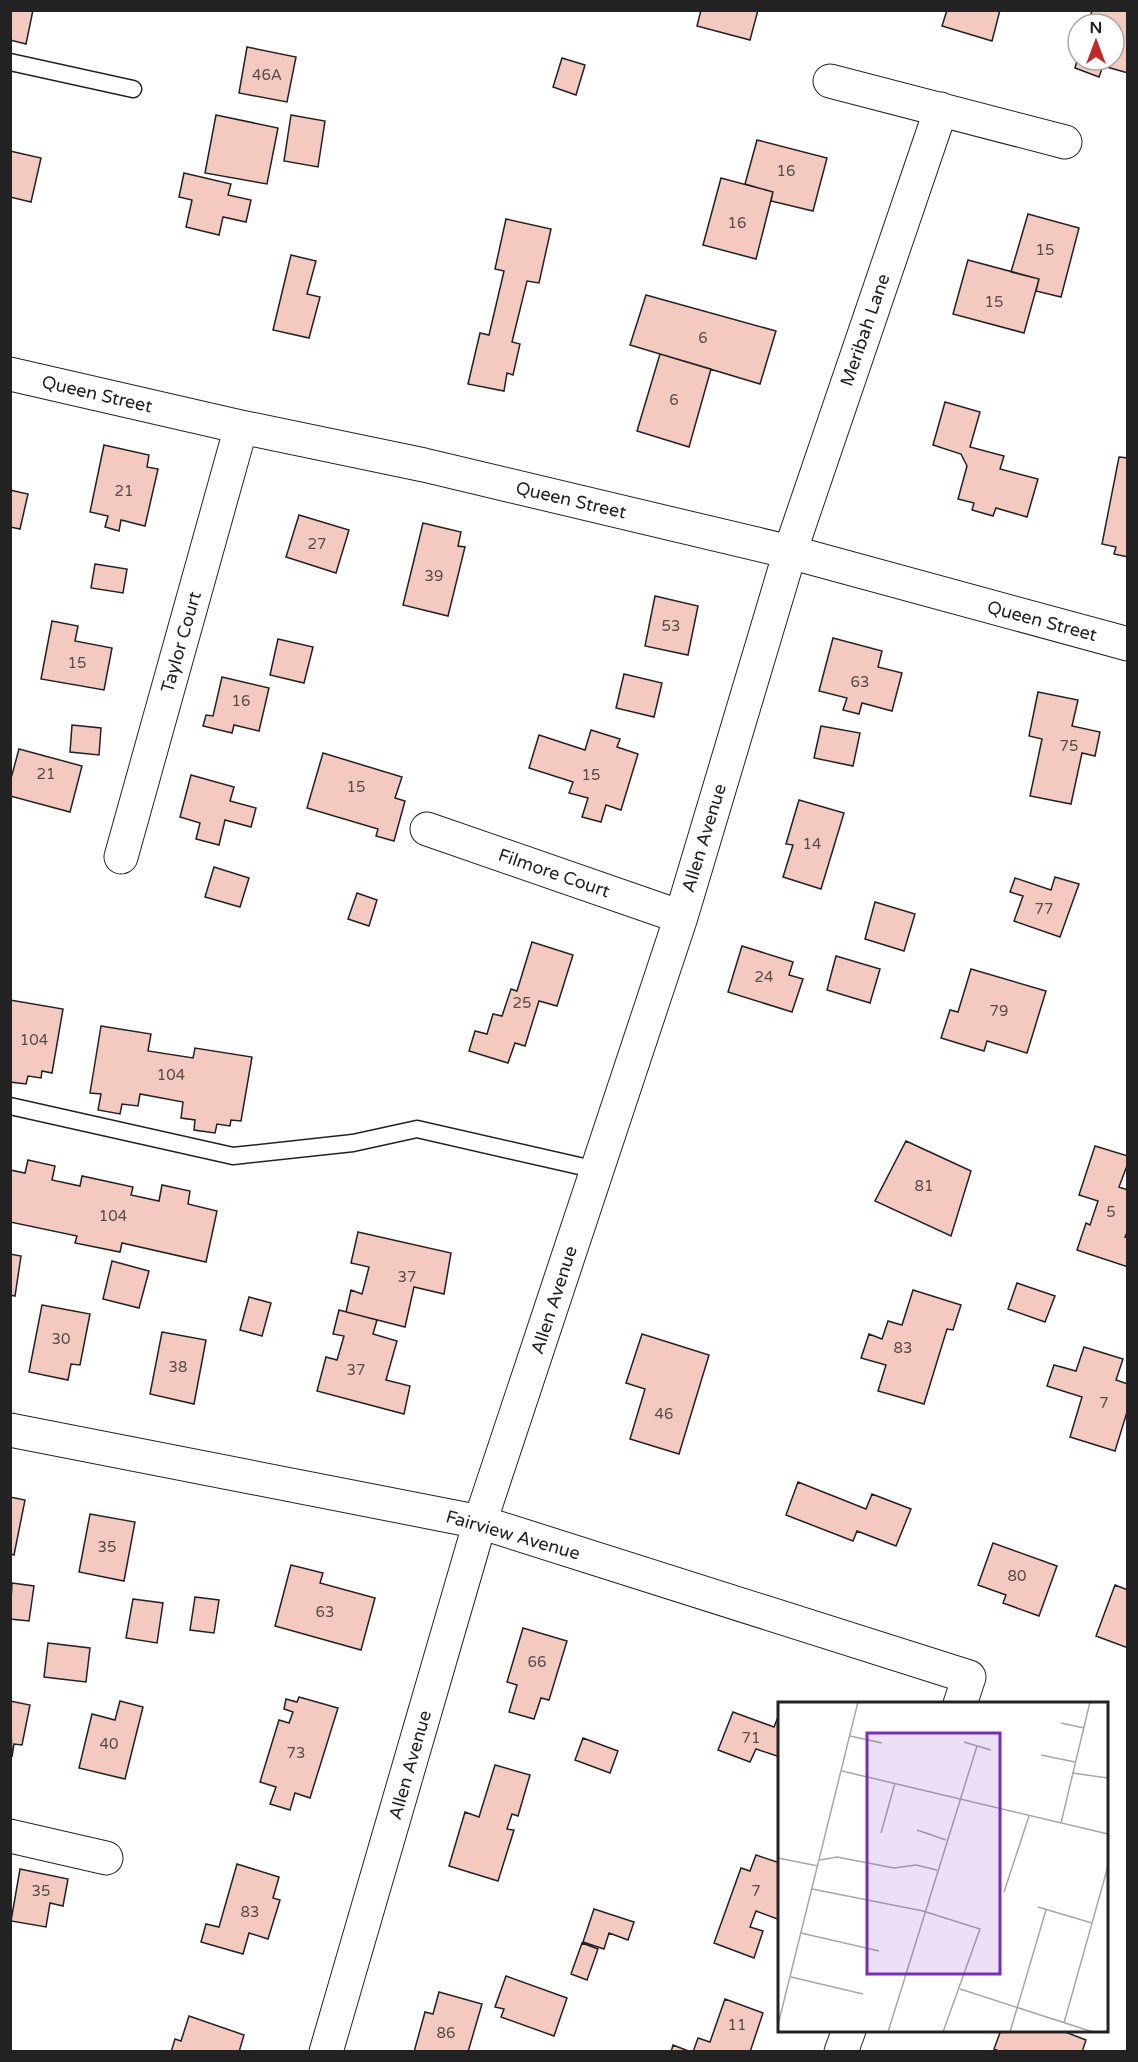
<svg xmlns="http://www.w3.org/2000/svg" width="1138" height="2062" font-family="'Varela Round',sans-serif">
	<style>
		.building { fill: #f3c9c0; stroke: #222; stroke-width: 1.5 }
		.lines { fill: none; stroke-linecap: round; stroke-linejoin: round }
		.lane-casing { stroke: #222; stroke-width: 19 }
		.street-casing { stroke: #222; stroke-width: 35 }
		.lane { stroke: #fff; stroke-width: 16 }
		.street { stroke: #fff; stroke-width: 33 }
		.labels { text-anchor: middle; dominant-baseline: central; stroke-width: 4.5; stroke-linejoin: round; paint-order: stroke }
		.number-label { font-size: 15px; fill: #564c4a }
		.street-label { font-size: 18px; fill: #222; stroke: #fff }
		.inset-road { fill: none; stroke: #a7a7a7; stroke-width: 1.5 }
		.view { fill: #7b2cbf; fill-opacity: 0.15; stroke: #7b2cbf; stroke-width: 3 }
		.inset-edge { fill: none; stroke: #222; stroke-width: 3 }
	</style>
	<rect width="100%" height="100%" fill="#fff"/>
	<!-- building -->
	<path class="building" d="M10,10H33L26,44L10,40Z
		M701,10H758L750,40L697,26Z
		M947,10H1000L992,41L942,26Z
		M1092,10H1128V73L1103,66L1099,77L1075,68L1078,57V60H1114V24H1088Z
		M247,47L296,57L287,102L239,93Z
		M562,58L585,65L576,95L553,87Z
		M216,115L278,128L267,184L205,173Z
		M291,115L325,121L318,167L284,161Z
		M757,140L827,158L813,211L771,201L773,192L745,184Z
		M10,151L41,158L31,202L10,197Z
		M184,173L231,184L228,195L251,200L246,222L223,217L219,235L186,227L192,200L179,197Z
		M721,178L773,192L756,259L703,245Z
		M1028,214L1079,228L1061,297L1036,291L1039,279L1011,272Z
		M506,219L551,229L539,283L527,281L512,342L520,344L513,375L507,373L504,391L468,384L480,333L489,335L504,271L495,269Z
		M291,255L316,261L307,294L320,297L309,338L273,330Z
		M968,260L1039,279L1024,333L953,314Z
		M646,295L776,331L760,384L630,345Z
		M660,354L711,369L689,447L637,431Z
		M945,402L980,412L970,447L1004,456L1000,469L1038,479L1027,517L996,508L993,516L972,510L974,503L958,499L967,466L961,454L933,445Z
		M104,445L149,455L147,467L158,469L145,526L121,520L119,531L105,527L108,516L90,512Z
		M1119,457L1128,458V557L1114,554L1116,547L1102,544Z
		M10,490L28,494L20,529L10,527Z
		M299,515L349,530L336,573L286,557Z
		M423,523L461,532L458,546L465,547L448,616L403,605Z
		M95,564L127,569L123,593L91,588Z
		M655,596L698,606L688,655L645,646Z
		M52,621L78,626L75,641L112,648L104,690L41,679Z
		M833,638L882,651L878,667L902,673L892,711L862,703L859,714L843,710L847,698L819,691Z
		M278,639L313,647L304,683L270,675Z
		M624,674L662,683L654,717L616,708Z
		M222,677L269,688L259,731L234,725L232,733L203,726L206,715L213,716Z
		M1038,692L1078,700L1072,726L1100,732L1095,756L1082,753L1071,804L1030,796L1042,739L1029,736Z
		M72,725L101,728L99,755L70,752Z
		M821,726L860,733L853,766L814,758Z
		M591,730L620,739L617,747L638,754L621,810L606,805L601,822L582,817L588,798L569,793L573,782L529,768L539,735L585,750Z
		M19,749L82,766L70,812L10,796V782Z
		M323,753L402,777L395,798L405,801L394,841L376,836L378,829L307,808Z
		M191,775L234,787L230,801L256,808L251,827L225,820L219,845L196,839L200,823L180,817Z
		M799,800L844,813L821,889L783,877L793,845L786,844Z
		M214,867L249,878L240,907L205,897Z
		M1055,877L1079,884L1060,937L1014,921L1023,896L1010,892L1015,878L1051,890Z
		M357,893L377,900L369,926L348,919Z
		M875,902L915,914L904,951L865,939Z
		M532,942L573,955L557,1006L539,1001L525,1046L515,1043L508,1063L469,1051L475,1031L487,1034L493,1014L502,1016L511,989L517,991Z
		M742,946L793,962L789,975L803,979L792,1012L728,992Z
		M836,956L880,969L870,1003L827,990Z
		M971,969L1046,991L1027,1053L987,1041L984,1051L941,1038L950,1010L958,1012Z
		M10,1000L63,1009L52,1073L42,1071L41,1078L28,1076L26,1084L10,1082Z
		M101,1026L151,1034L148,1051L193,1058L195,1048L252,1057L241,1121L231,1120L230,1126L217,1124L215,1133L194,1130L195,1120L181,1118L183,1102L140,1094L138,1106L122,1104L120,1114L98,1110L101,1094L90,1093Z
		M906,1141L971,1171L951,1236L875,1201Z
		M1095,1146L1128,1156V1163L1119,1187L1128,1190V1230L1125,1237L1128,1238V1267L1077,1250L1086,1223L1090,1225L1098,1201L1079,1195Z
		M28,1160L55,1166L52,1180L80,1186L82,1176L133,1187L131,1195L159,1201L162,1185L190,1191L188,1204L217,1211L206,1262L122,1243L120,1252L75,1243L77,1236L10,1222V1170L25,1173Z
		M358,1232L451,1253L444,1294L414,1287L405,1327L346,1312L351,1290L362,1294L369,1267L351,1263Z
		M10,1254L21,1256L15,1296L10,1295Z
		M112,1261L149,1271L139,1308L103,1299Z
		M1017,1283L1055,1296L1045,1322L1008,1309Z
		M913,1290L961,1305L953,1330L947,1329L924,1404L878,1391L886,1365L861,1358L869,1334L882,1339L888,1321L902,1325Z
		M249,1297L271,1303L262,1336L240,1330Z
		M42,1305L90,1314L80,1365L71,1364L68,1380L29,1372Z
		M339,1310L377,1320L373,1334L397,1341L386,1380L410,1386L404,1414L317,1391L326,1357L337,1360L344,1336L333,1334Z
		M162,1332L206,1340L194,1404L150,1394Z
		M642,1334L709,1355L679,1454L630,1439L645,1389L626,1383Z
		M1084,1347L1123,1359L1116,1380L1128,1384V1409L1115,1451L1070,1437L1082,1397L1047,1386L1054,1365L1076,1371Z
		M798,1482L866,1509L872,1494L911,1509L896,1546L857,1531L853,1541L786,1515Z
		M10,1497L25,1500L14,1555L10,1554Z
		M90,1514L135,1522L124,1581L79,1572Z
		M993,1543L1057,1566L1039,1616L1003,1603L1006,1595L978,1585Z
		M291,1565L323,1573L320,1583L375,1598L361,1650L275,1626Z
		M12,1583L34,1586L29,1621L10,1619Z
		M1115,1585L1128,1590V1648L1096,1636Z
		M195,1597L219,1600L214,1633L190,1630Z
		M133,1599L163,1603L157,1643L126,1638Z
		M523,1628L567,1641L549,1700L541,1698L534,1719L509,1712L517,1685L507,1682Z
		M48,1643L90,1648L86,1682L44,1677Z
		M299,1697L338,1708L310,1798L295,1793L290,1810L270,1804L276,1787L260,1782L279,1720L289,1723L293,1712L284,1709L286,1699L297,1702Z
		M10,1701L30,1705L22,1745L14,1744L12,1757Z
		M120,1701L143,1707L125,1779L79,1768L92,1714L115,1720Z
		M733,1712L774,1727L780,1712V1757L756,1749L750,1762L718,1750Z
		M583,1738L618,1751L610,1773L575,1760Z
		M495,1765L530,1775L518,1816L512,1814L507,1829L514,1830L498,1881L449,1866L465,1812L479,1817Z
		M756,1855L780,1863V1920L756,1911L750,1927L763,1931L754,1958L714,1943L741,1868L750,1871Z
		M237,1864L279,1877L273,1898L280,1900L268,1939L249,1933L243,1954L201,1942L206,1924L219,1927Z
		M20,1869L68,1879L63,1906L50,1903L46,1927L11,1921Z
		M594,1909L634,1922L628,1940L609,1933L604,1949L583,1942Z
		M582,1943L598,1949L587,1980L571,1974Z
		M506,1976L567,1998L554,2036L501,2017L504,2009L495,2007Z
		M439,1992L482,2004L468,2052H414L425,2012L433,2014Z
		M725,1999L763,2013L750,2052H693L698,2038L710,2042Z
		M189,2016L244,2035L239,2052H171L175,2039L181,2041Z
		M1001,2030H1060L1086,2040L1082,2052H1001L994,2049Z
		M673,2045L691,2052H671Z"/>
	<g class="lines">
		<!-- lane casing -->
		<g class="lane-casing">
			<path id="lane" d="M10,62L133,89
				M10,1106L233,1156L353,1143L417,1129L597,1170"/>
		</g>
		<!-- street casing -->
		<g class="street-casing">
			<path id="street" d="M830,81L1065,142
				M10,374L241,427L424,465L790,552L1128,644
				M427,829L681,917
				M121,857L241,427
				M10,1430L480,1522L969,1677L960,1704
				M10,1836L106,1858
				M326,2052L480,1522L681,917L790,552L941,109
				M841,2052L849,2030"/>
		</g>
		<!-- lane -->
		<use href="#lane" class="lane"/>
		<!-- street -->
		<use href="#street" class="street"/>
	</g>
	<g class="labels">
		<!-- number labels -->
		<g class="number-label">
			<text x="267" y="75">46A</text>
			<text x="786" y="171">16</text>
			<text x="737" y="223">16</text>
			<text x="1045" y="250">15</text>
			<text x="994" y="302">15</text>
			<text x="703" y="338">6</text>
			<text x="674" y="400">6</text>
			<text x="124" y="491">21</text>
			<text x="317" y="544">27</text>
			<text x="434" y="576">39</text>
			<text x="671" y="626">53</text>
			<text x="77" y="663">15</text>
			<text x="860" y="682">63</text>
			<text x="241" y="701">16</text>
			<text x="1069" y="746">75</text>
			<text x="46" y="774">21</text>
			<text x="591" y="775">15</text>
			<text x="356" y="787">15</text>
			<text x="812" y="844">14</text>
			<text x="1044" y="909">77</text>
			<text x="764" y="977">24</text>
			<text x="522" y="1003">25</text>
			<text x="999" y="1011">79</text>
			<text x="34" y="1040">104</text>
			<text x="171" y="1075">104</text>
			<text x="924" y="1186">81</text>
			<text x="1111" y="1212">5</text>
			<text x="113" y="1216">104</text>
			<text x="407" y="1277">37</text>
			<text x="61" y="1339">30</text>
			<text x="903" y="1348">83</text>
			<text x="178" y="1367">38</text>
			<text x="356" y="1370">37</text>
			<text x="1104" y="1403">7</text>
			<text x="664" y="1414">46</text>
			<text x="107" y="1547">35</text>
			<text x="1017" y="1576">80</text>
			<text x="325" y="1612">63</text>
			<text x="537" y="1662">66</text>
			<text x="751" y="1738">71</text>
			<text x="109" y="1744">40</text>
			<text x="296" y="1753">73</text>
			<text x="41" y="1891">35</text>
			<text x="756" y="1891">7</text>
			<text x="250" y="1912">83</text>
			<text x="737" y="2025">11</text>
			<text x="446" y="2033">86</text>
		</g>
		<!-- street labels -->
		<g class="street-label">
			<text transform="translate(865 330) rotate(-71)">Meribah Lane</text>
			<text transform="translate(97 394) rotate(13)">Queen Street</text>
			<text transform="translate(571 500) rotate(13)">Queen Street</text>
			<text transform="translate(1042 621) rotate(15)">Queen Street</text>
			<text transform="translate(181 642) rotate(-74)">Taylor Court</text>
			<text transform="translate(704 838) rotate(-73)">Allen Avenue</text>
			<text transform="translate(554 873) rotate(19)">Filmore Court</text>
			<text transform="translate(554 1300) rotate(-72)">Allen Avenue</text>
			<text transform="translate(513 1535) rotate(16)">Fairview Avenue</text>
			<text transform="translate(410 1765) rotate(-74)">Allen Avenue</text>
		</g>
	</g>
	<!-- overview -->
	<g transform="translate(778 1702)">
		<rect width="330" height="330" fill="#fff"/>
		<path class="inset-road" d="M283,21L306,26M72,34L104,41M186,40L213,48M263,53L297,60M64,69L330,132M294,71L330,76M283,121L312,0M139,128L168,138M103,131L117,81M0,156L40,164M42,158L59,155L116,166L138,163L159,168M34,187L145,209L202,227L165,330M226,190L251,114M260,205L314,221M23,231L101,249M13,275L85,292M182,287L315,330M286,321L330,164M0,323L80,0M110,330L199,44M232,330L268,208"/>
		<path class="view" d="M89,31H222V272H89Z"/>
		<rect width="330" height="330" class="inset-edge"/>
	</g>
	<!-- border -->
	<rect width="1138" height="2062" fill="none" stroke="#222222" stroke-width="24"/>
	<!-- north arrow -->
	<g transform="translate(1096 42)"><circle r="28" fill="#ffffff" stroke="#a7a7a7" stroke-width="1.5"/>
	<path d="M0-4.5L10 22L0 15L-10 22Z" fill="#c62828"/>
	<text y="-9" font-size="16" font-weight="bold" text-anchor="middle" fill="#222222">N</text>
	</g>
</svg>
